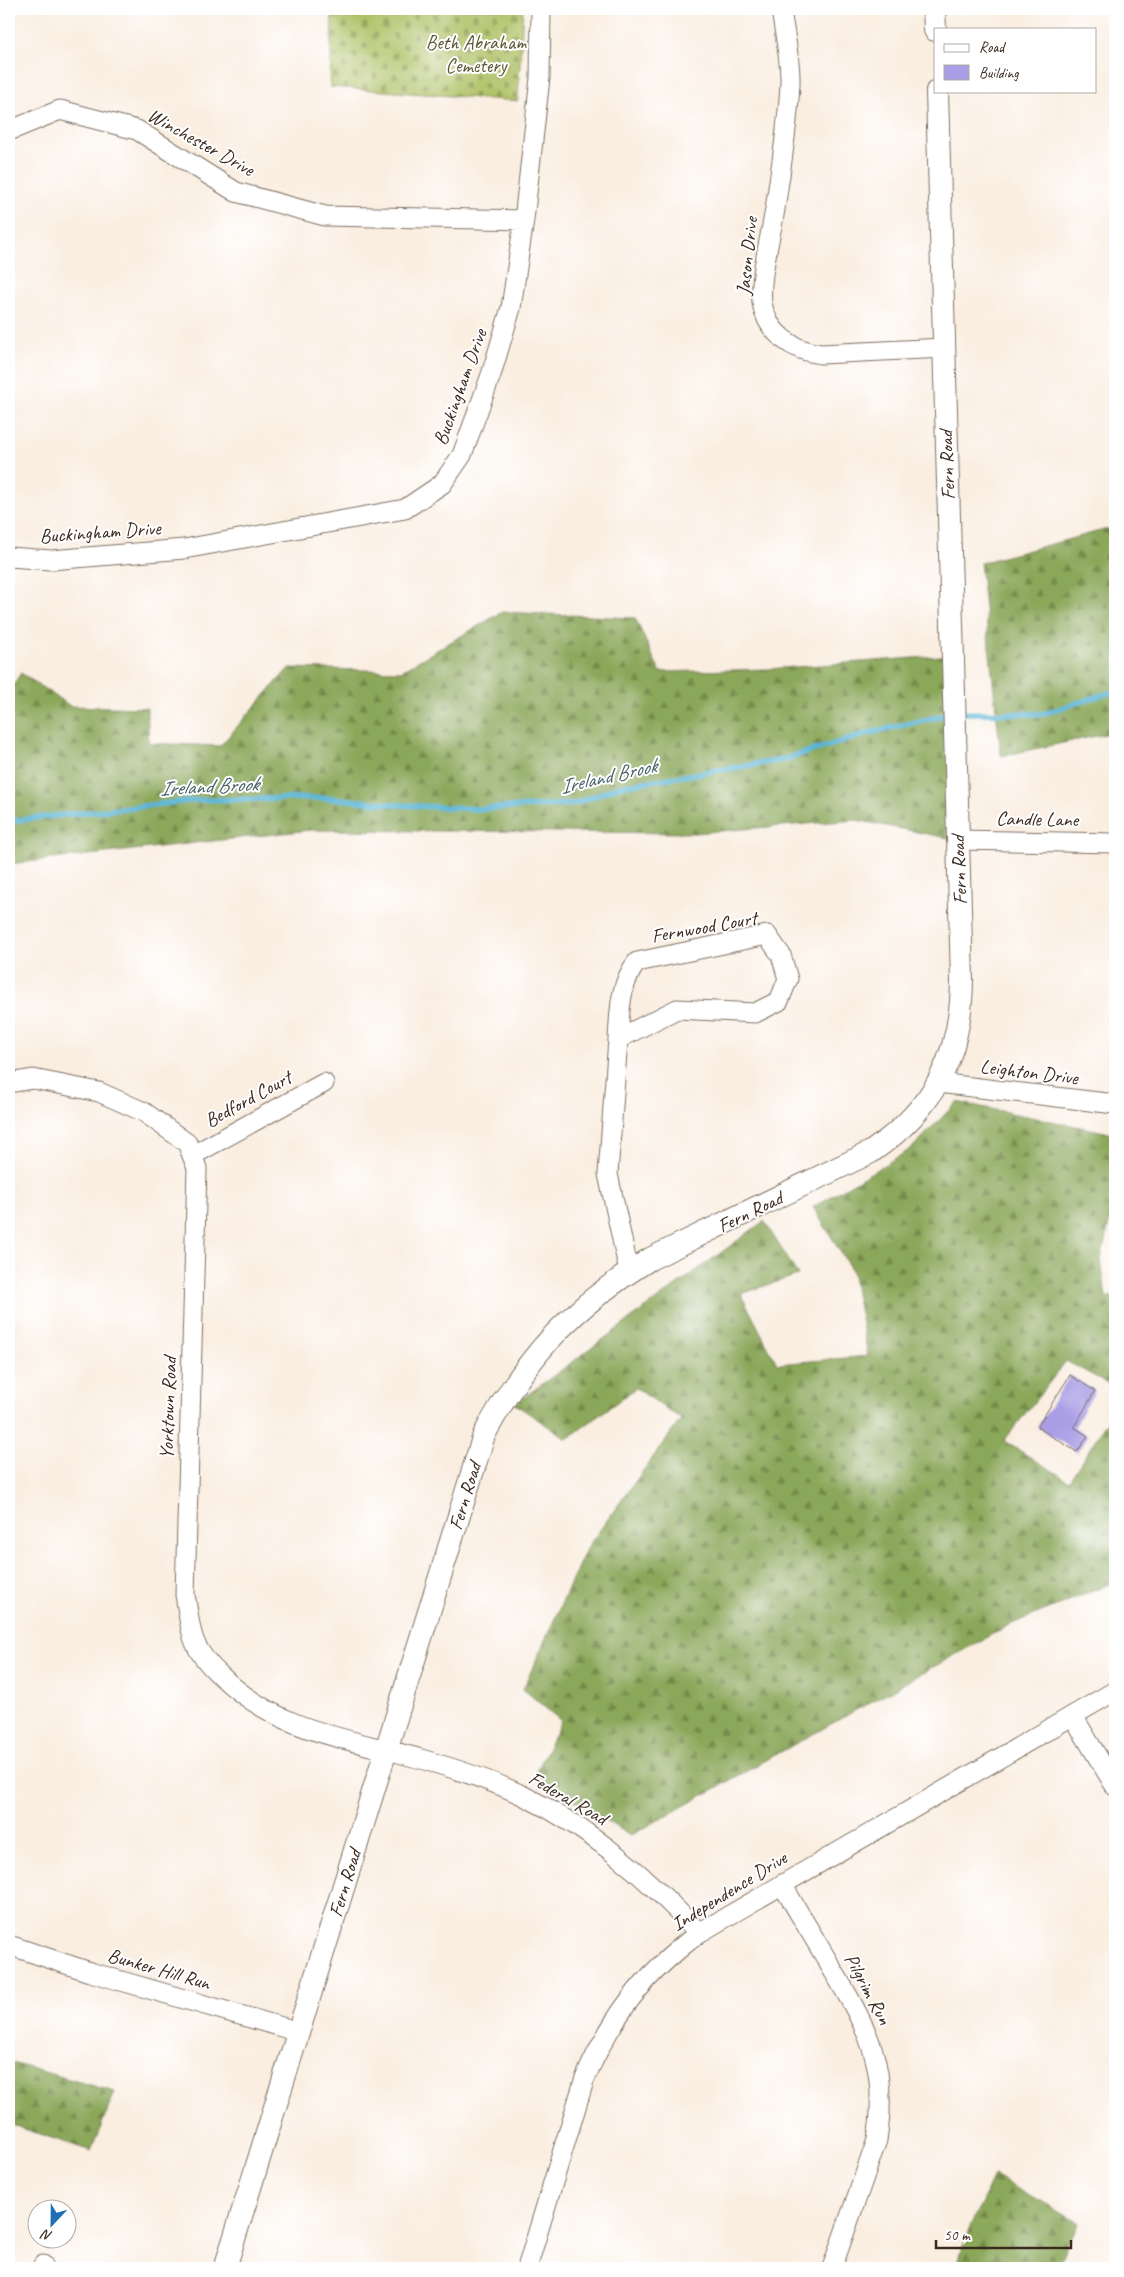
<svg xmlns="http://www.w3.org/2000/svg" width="1124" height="2277" font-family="Caveat,sans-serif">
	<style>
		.forest { fill: url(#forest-firs); stroke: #63683c }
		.cemetery { fill: url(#cemetery-stones); stroke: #757642 }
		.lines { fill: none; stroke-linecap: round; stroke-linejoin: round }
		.stream { stroke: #57b4d5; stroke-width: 5.5 }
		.building { fill: #a99de5 }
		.minor-casing { stroke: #7e6f62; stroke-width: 21 }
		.tertiary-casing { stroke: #7e6f62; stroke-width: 24 }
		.minor { stroke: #fff; stroke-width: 19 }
		.tertiary { stroke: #fff; stroke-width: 22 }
		.labels { text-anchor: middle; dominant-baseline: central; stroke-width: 4; stroke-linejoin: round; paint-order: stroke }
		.park-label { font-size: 20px; fill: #5e5733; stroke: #fff }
		.street-label { font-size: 20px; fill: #3b2a1e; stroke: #fff }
		.water-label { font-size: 21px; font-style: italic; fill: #466167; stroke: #fff }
	</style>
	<defs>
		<pattern id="forest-firs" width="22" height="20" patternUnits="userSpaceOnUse" patternTransform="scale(1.25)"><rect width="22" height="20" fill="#8ba75a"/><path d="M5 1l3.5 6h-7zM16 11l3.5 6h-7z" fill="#73884a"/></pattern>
		<pattern id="cemetery-stones" width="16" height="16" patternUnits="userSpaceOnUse" patternTransform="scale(1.25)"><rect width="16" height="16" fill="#afc165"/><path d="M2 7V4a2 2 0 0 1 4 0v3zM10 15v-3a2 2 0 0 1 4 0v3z" fill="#909d53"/></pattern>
	</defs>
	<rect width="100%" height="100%" fill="#fff"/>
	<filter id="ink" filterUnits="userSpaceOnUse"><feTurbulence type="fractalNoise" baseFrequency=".02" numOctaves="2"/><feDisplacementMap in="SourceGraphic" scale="10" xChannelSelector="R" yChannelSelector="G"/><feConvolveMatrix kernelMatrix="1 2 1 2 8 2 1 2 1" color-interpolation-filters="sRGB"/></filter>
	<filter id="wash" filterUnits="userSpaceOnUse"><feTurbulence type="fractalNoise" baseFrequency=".0096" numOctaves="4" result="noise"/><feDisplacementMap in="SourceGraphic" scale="20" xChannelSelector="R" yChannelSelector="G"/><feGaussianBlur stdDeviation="1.12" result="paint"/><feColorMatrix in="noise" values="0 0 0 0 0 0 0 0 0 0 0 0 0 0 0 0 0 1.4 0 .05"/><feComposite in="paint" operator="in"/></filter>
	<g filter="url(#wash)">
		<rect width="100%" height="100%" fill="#faeee1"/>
		<!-- forest -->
		<path class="forest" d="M1115,527V732L1001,756L980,563Z
			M502,612L635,618L660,672L768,669L953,655L958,840L856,820L695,833L310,830L9,864V691L21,673L70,706L147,708L149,743L220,746L289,668L401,671Z
			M957,1102L1115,1134V1198L1101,1259L1106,1297H1115V1372L1107,1383L1066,1361L1004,1441L1069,1481L1106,1423L1115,1424V1582L1007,1626L630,1836L535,1775L561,1721L523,1689L586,1549L681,1419L636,1388L567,1439L515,1404L764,1221L798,1275L741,1294L777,1364L868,1356L852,1271L813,1207L911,1149Z
			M9,2062L115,2092L91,2151L9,2124Z
			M994,2176L1079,2223L1057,2268H957L965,2238Z"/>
		<!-- cemetery -->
		<path class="cemetery" d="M332,9H523L518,101L330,87Z"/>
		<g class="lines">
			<!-- stream -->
			<path class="stream" d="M960,713L1042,714L1115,691
				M9,821L198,800L329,798L399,805L478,809L574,804L620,786L782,760L873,732L950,714"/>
		</g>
		<g id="blocks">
			<!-- building -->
			<path class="building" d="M1070,1375L1095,1391L1074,1427L1088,1436L1077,1452L1037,1427Z"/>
		</g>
	</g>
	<g filter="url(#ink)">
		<use href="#blocks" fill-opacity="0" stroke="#7e6f62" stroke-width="1"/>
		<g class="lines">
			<!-- minor casing -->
			<g class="minor-casing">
				<path id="minor" d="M781,9C784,33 791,60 790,84C788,126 781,168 775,209C771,236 759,278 762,303C767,333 793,351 821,354L944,348
					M9,131L60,110L137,130L236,192L325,216L524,220
					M9,557L51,560L184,549L405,509L442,484L462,455L491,375L511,308L524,220L540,78L541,9
					M958,840L1115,843
					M767,935L781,955L788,979L779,1001L755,1013L677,1009L618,1039C620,1011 619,985 637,962Z
					M618,1039L608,1174L629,1272
					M9,1083L33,1079L99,1092L144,1112L187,1143L197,1168L185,1595C188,1610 189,1626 194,1640C199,1654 210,1666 221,1676C279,1732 347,1738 421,1759C456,1769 491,1780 524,1796C592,1829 648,1878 699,1933
					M938,1083L1115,1104
					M193,1155L324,1083
					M1073,1716L1115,1786
					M782,1884C798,1912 815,1939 831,1967C868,2029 889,2066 877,2140L832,2268
					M9,1945L90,1972L299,2032
					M43,2265L44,2268
					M527,2268L584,2081C611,2017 643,1975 699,1933L1115,1691"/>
			</g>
			<!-- tertiary casing -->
			<g class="tertiary-casing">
				<path id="tertiary" d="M934,9L935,30
					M225,2268L484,1435C527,1355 572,1307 650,1259L871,1152C935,1108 961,1056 962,980L937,91"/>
			</g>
			<!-- minor -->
			<use href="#minor" class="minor"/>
			<!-- tertiary -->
			<use href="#tertiary" class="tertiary"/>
		</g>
	</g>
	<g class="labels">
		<!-- park labels -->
		<g class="park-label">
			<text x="476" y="42">Beth Abraham<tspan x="476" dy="23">Cemetery</tspan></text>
		</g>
		<!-- street labels -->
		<g class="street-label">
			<text transform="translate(201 142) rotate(29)">Winchester Drive</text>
			<text transform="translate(747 256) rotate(-84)">Jason Drive</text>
			<text transform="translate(460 387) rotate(-70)">Buckingham Drive</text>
			<text transform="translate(947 465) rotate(-92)">Fern Road</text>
			<text transform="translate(100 532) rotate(-4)">Buckingham Drive</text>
			<text transform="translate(1037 819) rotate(1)">Candle Lane</text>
			<text transform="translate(959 870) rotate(-92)">Fern Road</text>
			<text transform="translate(704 927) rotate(-10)">Fernwood Court</text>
			<text transform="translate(1029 1072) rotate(7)">Leighton Drive</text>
			<text transform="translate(248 1099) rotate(-29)">Bedford Court</text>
			<text transform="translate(750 1212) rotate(-26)">Fern Road</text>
			<text transform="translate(168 1408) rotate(-88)">Yorktown Road</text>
			<text transform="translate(465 1496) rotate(-73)">Fern Road</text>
			<text transform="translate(568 1798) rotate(30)">Federal Road</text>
			<text transform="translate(345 1883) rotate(-73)">Fern Road</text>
			<text transform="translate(729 1891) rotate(-32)">Independence Drive</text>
			<text transform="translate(159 1969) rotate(16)">Bunker Hill Run</text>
			<text transform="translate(868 1989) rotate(62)">Pilgrim Run</text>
		</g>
		<!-- water labels -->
		<g class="water-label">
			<text transform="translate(608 776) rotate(-13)">Ireland Brook</text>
			<text transform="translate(209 786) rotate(-3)">Ireland Brook</text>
		</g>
	</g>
	<!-- margin -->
	<rect width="1124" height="2277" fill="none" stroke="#fff" stroke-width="30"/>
	<!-- legend -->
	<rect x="934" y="28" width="162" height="65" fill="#ffffff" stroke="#b1aaa5"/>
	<rect x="944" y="44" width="25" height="8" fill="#ffffff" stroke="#b1aaa5"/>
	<text x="979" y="52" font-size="15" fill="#3b2a1e">Road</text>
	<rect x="944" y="65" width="25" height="15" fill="#a99de5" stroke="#b1aaa5"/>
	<text x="979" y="78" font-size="15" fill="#3b2a1e">Building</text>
	<!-- north arrow -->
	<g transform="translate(52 2224) rotate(202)"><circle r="24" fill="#ffffff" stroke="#b1aaa5"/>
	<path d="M0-4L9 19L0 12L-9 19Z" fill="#1f6fb2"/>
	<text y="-8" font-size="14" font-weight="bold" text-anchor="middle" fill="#3b2a1e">N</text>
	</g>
	<!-- scale -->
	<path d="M936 2240v8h135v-8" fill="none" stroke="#3b2a1e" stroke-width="2.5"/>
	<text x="944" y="2240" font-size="15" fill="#3b2a1e" stroke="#ffffff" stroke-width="4" paint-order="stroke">50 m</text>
</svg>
